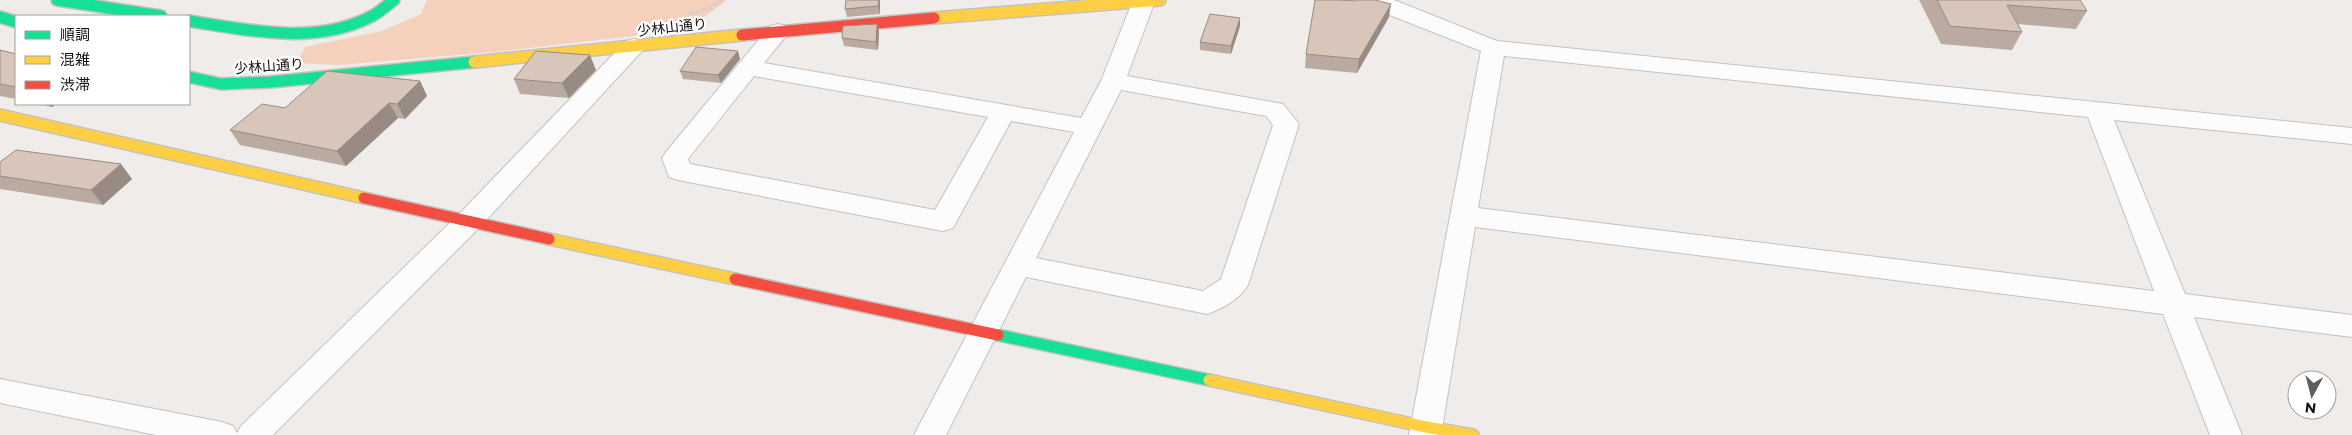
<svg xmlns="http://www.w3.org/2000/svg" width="2352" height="435" font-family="Montserrat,'Noto Sans JP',sans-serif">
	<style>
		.green { fill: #f5d1bd }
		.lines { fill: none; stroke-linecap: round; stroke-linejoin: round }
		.street-casing { stroke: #c4c2c0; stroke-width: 2 }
		.fast-casing { stroke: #c4c2c0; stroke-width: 14 }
		.slow-casing { stroke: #c4c2c0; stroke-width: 14 }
		.jam-casing { stroke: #c4c2c0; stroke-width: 14 }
		.path { stroke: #d0d0d0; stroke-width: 3; stroke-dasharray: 4 2.5; stroke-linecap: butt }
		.street { fill: #fdfcfc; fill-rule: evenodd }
		.fast { stroke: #16e098; stroke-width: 11 }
		.slow { stroke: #ffcf43; stroke-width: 11 }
		.jam { stroke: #f24e42; stroke-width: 11 }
		.wall { fill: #baaaa1 }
		.shaded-wall { fill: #978b83 }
		.building { fill: #d8c6bb; stroke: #978b83 }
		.labels { text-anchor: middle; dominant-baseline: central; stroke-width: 4.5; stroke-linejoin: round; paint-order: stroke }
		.street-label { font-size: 14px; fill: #131110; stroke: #fff }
	</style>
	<rect width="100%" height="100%" fill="#efecea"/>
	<!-- green -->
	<path class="green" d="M427,0H727L700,20L660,33L494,52L339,65L297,63L305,47L382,31L421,14Z"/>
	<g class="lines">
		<!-- street casing -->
		<g class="street-casing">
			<path id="street" d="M1133,0L1155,1L1127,76L1283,104L1299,124L1248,285C1240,299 1222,309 1207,314L1026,277L946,435H914L1074,132L1011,121L953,228L943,231L678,180L669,177L662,158L666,152L770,26L778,24L786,26L790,31L764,63L1081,118L1101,81ZM754,76L988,117L935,210L690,164L688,159ZM1121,90L1266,116L1273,125L1221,279L1203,291L1036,258Z
				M1366,0H1394L1497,41L2352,128V144L2114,120L2185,294L2352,315V337L2194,317L2242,435H2210L2163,314L1475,227L1441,435H1409L1481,51L1382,12L1369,5ZM1504,56L2088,117L2154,291L1478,208Z
				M634,39L642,41L646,46L642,51L478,229L273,435H156L0,403V379L222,422L233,426L237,433L241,426L458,215L626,41Z"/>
		</g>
		<!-- fast casing -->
		<g class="fast-casing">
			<path id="fast" d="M57,0L161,16
				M0,17L16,22
				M189,21C248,30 316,46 372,16C380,12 387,5 394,0
				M189,77L221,84L271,82L474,62
				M998,335L1209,380"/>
		</g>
		<!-- slow casing -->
		<g class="slow-casing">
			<path id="slow" d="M934,18L1160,0
				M474,62L742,35
				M0,115L364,198
				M549,239L735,279
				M1209,380L1426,427L1473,435"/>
		</g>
		<!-- jam casing -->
		<g class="jam-casing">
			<path id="jam" d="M742,35L934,18
				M364,198L549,239
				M735,279L998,335"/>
		</g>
		<!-- path -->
		<path class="path" d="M689,14L710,8L722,0"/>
		<!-- street -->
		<use href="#street" class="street"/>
		<!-- fast -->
		<use href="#fast" class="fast"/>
		<!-- slow -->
		<use href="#slow" class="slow"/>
		<!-- jam -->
		<use href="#jam" class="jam"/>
	</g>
	<!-- wall -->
	<path class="wall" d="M846,0H880V14L847,17L845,9Z
		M1919,0H2080L2087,11L2076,29L2018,24L2022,32L2012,50L1941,44Z
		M1389,17L1357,73L1305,68L1306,54Z
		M877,24L879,32L878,50L844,46L842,38Z
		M1240,26L1231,54L1200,50V42Z
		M0,50L16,54V99L0,96Z
		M740,59L721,83L683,79L680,71Z
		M596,70L569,98L520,94L514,79Z
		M420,81L427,96L405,119L398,118L346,166L240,145L230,130L285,108Z
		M37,104H56L52,107Z
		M0,162L132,179L103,205L0,189Z"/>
	<!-- shaded-wall -->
	<path class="shaded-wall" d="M879,0H880V14L878,6Z
		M1391,4L1389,17L1357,73L1359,59Z
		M1240,18V26L1231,54V46Z
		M877,24L879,32L878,50L876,42Z
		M738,51L740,59L721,83L718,75Z
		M590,55L596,70L569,98L562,83Z
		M420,81L427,96L405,119L397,104Z
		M389,103L398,118L346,166L337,151Z
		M49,104H56L52,107Z
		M121,164L132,179L103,205L91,190Z"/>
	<!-- building -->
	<path class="building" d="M846,0H879L878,6L845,9Z
		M1315,0H1341L1355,1V0H1375L1391,4L1359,59L1306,54Z
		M1937,0H2080L2087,11L2007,5L2022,32L1950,26Z
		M1210,14L1240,18L1231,46L1200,42Z
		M877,24L876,42L842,38L843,26Z
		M696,47L738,51L718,75L680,71Z
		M0,50L16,54V87L0,84Z
		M536,51L590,55L562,83L514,79Z
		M327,71L420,81L397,104L389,103L337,151L230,130L262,104L285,108Z
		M16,150L121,164L91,190L0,176V162Z"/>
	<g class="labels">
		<!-- street labels -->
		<g class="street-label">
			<text transform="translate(672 27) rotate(-6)">少林山通り</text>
			<text transform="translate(269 66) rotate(-4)">少林山通り</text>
		</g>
	</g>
	<!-- legend -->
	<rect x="15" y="15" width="175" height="90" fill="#ffffff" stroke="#a1a09f"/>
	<rect x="25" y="31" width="25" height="8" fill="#16e098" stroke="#a1a09f"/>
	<text x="60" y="40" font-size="15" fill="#131110">順調</text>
	<rect x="25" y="56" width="25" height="8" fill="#ffcf43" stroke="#a1a09f"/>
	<text x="60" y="65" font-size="15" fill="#131110">混雑</text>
	<rect x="25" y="81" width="25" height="8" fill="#f24e42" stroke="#a1a09f"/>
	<text x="60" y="90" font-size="15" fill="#131110">渋滞</text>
	<!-- north arrow -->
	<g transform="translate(2312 395) rotate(187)"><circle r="24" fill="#ffffff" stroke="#a1a09f"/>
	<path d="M0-4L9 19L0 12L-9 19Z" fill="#605e5c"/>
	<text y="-8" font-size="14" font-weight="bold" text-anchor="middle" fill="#131110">N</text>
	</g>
</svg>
